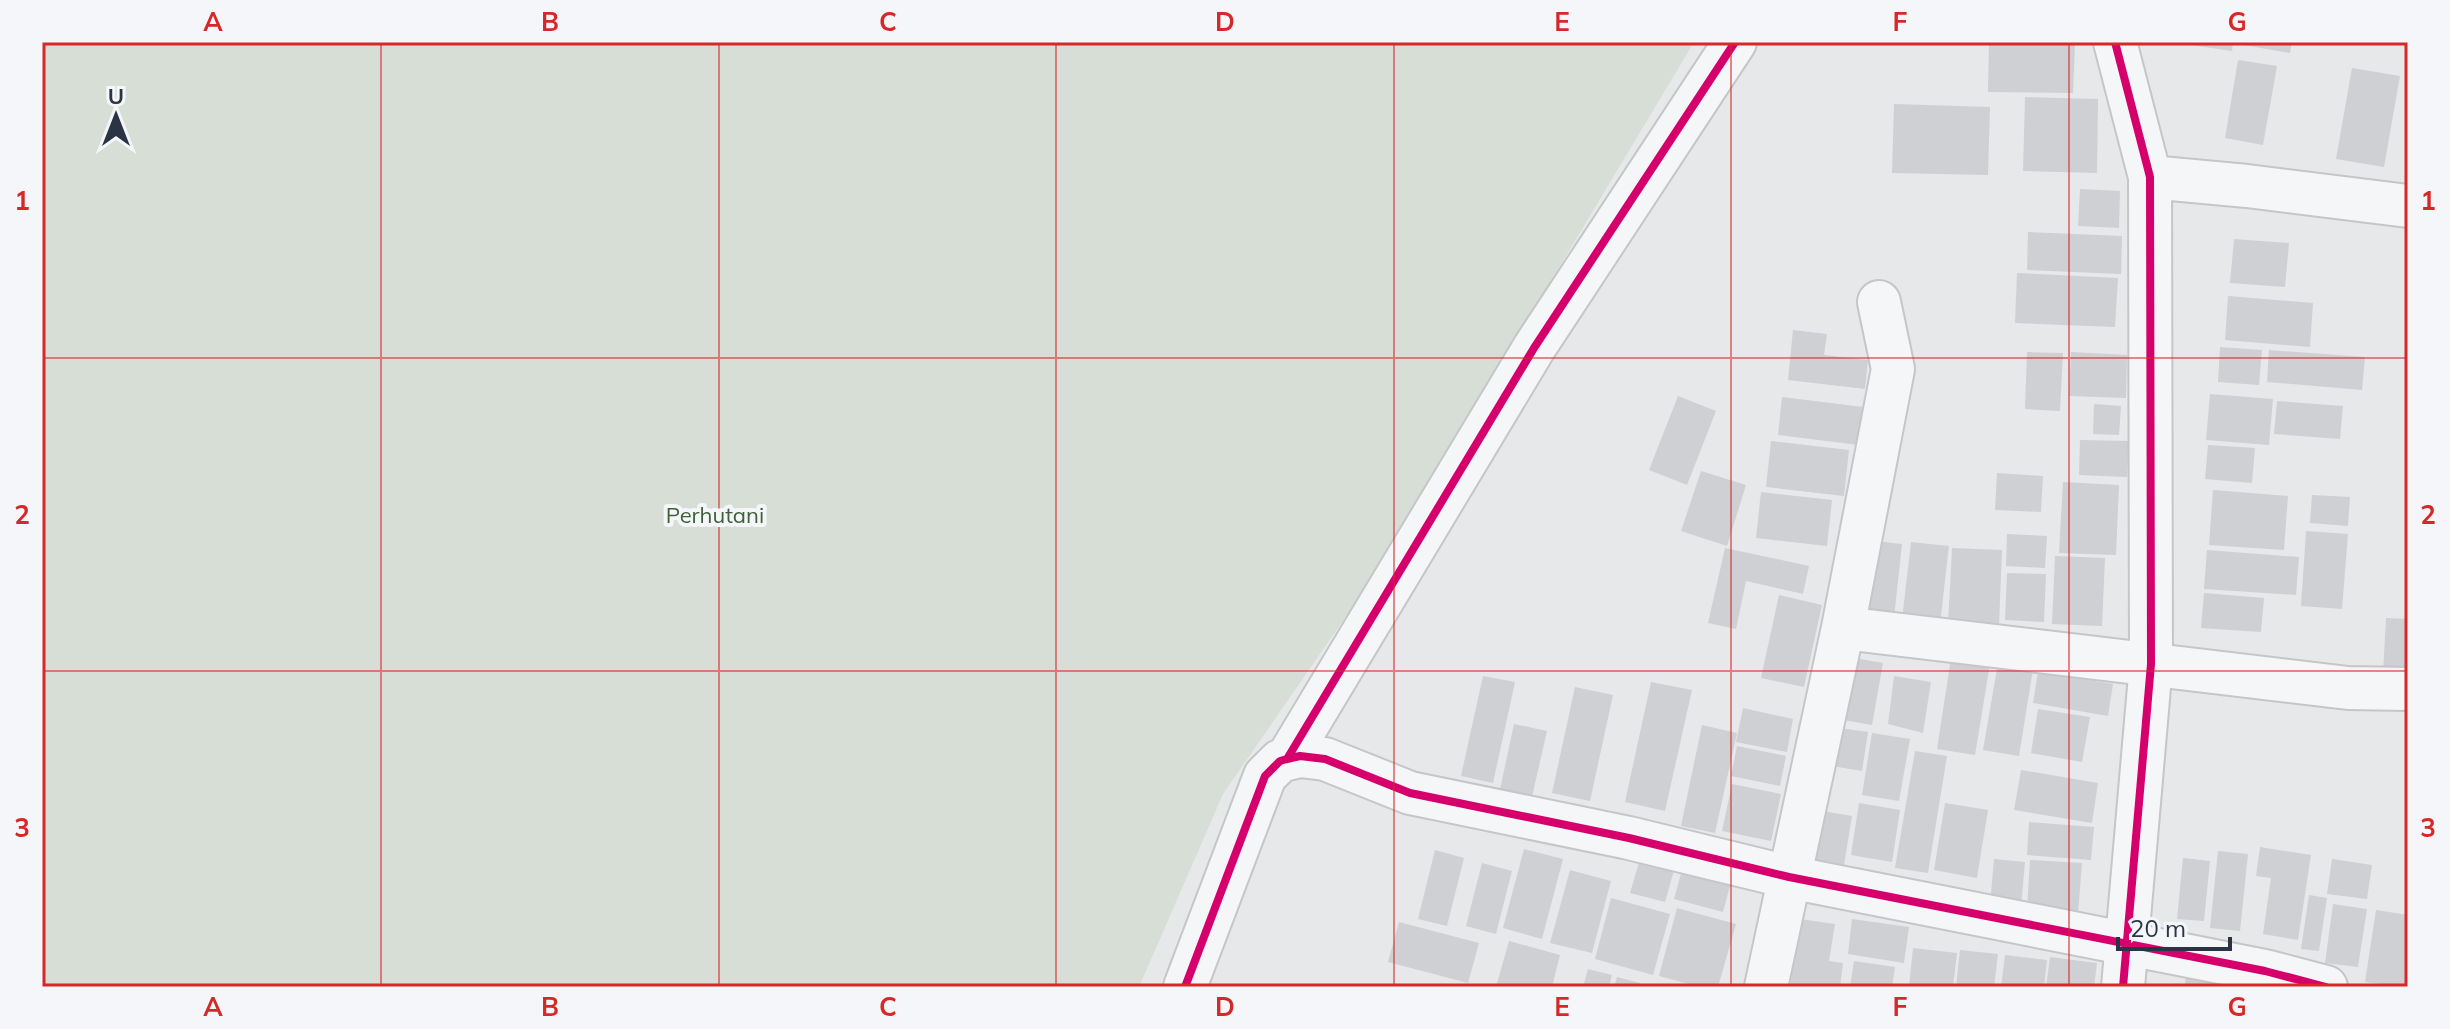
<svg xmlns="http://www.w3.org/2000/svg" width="2450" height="1029" font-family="Mulish,sans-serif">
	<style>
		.green { fill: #d6ded6 }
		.building { fill: #ced0d3 }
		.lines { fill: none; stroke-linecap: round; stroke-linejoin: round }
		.minor-casing { stroke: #c4c6c8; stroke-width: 46 }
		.minor { stroke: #f5f6f7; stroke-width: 42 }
		.cycleway-casing { stroke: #f4f6f9; stroke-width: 13 }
		.cycleway { stroke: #d6006c; stroke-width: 8 }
		.grid { fill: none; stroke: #d62828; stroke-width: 2; stroke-opacity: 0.55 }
		.labels { text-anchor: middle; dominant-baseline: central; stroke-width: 8; stroke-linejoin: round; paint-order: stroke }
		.park-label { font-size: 22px; fill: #3f6138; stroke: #f4f6f9 }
		.neatline { fill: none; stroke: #d62828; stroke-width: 3 }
		.grid-label { font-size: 26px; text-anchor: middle; font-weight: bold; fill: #d62828 }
	</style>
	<rect width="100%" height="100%" fill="#e6e8ea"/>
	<!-- green -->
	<path class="green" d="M42,42H1694L1378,570L1223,794L1139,987H42Z"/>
	<!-- building -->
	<path class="building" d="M1989,42L2075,44L2073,93L1988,92Z
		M2192,42H2233L2232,51L2191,45Z
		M2244,42H2292L2290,53L2244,45Z
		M2238,60L2277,66L2263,145L2225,138Z
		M2352,68L2400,76L2384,167L2336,159Z
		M2025,97L2098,99L2097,173L2023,171Z
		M1894,104L1990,107L1988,175L1892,173Z
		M2080,189L2120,191L2119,228L2078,226Z
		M2028,232L2122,236L2121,274L2027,270Z
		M2234,239L2289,243L2285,287L2230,283Z
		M2017,273L2118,278L2115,327L2015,323Z
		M2228,296L2313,303L2310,347L2225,340Z
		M1793,330L1827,334L1824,355L1868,360L1865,389L1788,380Z
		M2220,347L2262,350L2259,385L2218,382Z
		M2269,350L2365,357L2362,390L2267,382Z
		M2027,352L2063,353L2060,411L2025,409Z
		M2071,352L2127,355L2126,398L2069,396Z
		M2210,394L2273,399L2269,445L2206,440Z
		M1678,396L1716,411L1687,485L1649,470Z
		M1782,397L1863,407L1859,445L1778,435Z
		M2277,401L2343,406L2340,439L2274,434Z
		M2094,404L2121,406L2119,435L2093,434Z
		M2080,440L2129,441L2127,477L2079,475Z
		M1771,441L1849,450L1844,496L1766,487Z
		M2208,445L2255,448L2252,483L2205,479Z
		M1701,471L1746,485L1727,546L1681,531Z
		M1997,473L2043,476L2041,512L1995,510Z
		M2063,482L2119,485L2116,555L2059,553Z
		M2213,490L2288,496L2284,550L2209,545Z
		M1761,492L1832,500L1827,546L1756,538Z
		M2312,495L2350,497L2348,526L2310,523Z
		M2306,531L2348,534L2342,609L2301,606Z
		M2007,534L2047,536L2045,568L2006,566Z
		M1867,540L1902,544L1894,618L1859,613Z
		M1911,542L1949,546L1940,624L1902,620Z
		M1725,548L1809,566L1803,594L1746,581L1736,629L1708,623Z
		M1952,548L2002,550L1999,626L1948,624Z
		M2207,550L2299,557L2296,595L2204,589Z
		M2055,556L2105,558L2102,626L2052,624Z
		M2007,573L2046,574L2044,622L2005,620Z
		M2204,593L2264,598L2261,632L2201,628Z
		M1779,595L1822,605L1804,687L1761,678Z
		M2386,618L2408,619V676L2383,674Z
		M1854,658L1883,663L1872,725L1843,720Z
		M1951,658L1990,664L1975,755L1937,749Z
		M1998,663L2033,669L2019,756L1983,750Z
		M2038,672L2113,684L2108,716L2033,703Z
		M1483,676L1515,682L1493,783L1461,776Z
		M1894,676L1931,682L1923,733L1888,724Z
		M1651,682L1692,690L1665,811L1625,802Z
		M1575,687L1613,695L1590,801L1552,793Z
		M1743,708L1793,719L1787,752L1736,742Z
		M2038,709L2090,717L2082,762L2031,753Z
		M1514,724L1547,731L1531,801L1499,794Z
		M1702,725L1737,733L1715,833L1681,826Z
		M1832,727L1868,732L1862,771L1826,765Z
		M1872,733L1910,739L1899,801L1862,795Z
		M1737,746L1786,756L1780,786L1731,776Z
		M1915,751L1947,756L1928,873L1895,868Z
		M2021,770L2098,783L2092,823L2014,810Z
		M1732,784L1781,794L1771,841L1722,831Z
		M1859,803L1900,810L1892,862L1851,855Z
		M1945,803L1988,810L1977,878L1934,870Z
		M1811,809L1852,816L1842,877L1800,870Z
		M2029,822L2094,827L2091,860L2027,855Z
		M2260,847L2311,855L2298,940L2263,934L2271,878L2256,876Z
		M1524,849L1563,859L1542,939L1503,928Z
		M1435,850L1464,858L1447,926L1418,919Z
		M2218,851L2248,854L2240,931L2210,928Z
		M1642,852L1677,860L1665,902L1630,893Z
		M2183,858L2210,861L2204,921L2177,919Z
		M1685,859L1734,871L1723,912L1674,899Z
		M1994,859L2025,862L2021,906L1990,905Z
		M2332,859L2372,865L2367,899L2327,894Z
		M2030,860L2082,863L2078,914L2027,910Z
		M1482,863L1512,871L1496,934L1466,926Z
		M1570,870L1611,881L1592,953L1550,943Z
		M2309,895L2327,898L2319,951L2301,949Z
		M1611,898L1670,914L1653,975L1595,959Z
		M2333,904L2367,909L2358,967L2325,963Z
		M1677,908L1736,924L1718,987H1700L1659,976Z
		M2376,910L2408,915V987L2365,982Z
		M1800,919L1835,924L1829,961L1843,963L1840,987H1790Z
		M1852,919L1909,927L1904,963L1848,954Z
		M1399,922L1479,943L1468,983L1388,962Z
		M1509,941L1560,955L1552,987H1496Z
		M1913,948L1957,953L1953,987H1909Z
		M1960,950L1998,954L1994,987H1956Z
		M2005,955L2047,960L2044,987H2001Z
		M2050,957L2097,963L2094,987H2046Z
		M1854,961L1895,967L1892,987H1850Z
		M1588,969L1612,975L1609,987H1583Z
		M2186,969L2221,972L2220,987H2185Z
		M1617,977L1640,983L1639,987H1614Z"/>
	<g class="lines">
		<!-- minor casing -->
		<g class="minor-casing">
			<path id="minor" d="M2115,42L2150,177L2151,664L2123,987
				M2150,177L2247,186L2408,206
				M1843,628L2348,688L2408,689
				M1287,759L1534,348L1735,42
				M1185,987L1265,776L1280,761L1287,759L1300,756L1325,759L1410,793L1629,838L1789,877L2265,971L2326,987
				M1766,987L1843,628L1893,369L1879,302"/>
		</g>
		<!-- minor -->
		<use href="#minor" class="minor"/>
		<!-- cycleway casing -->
		<g class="cycleway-casing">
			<path id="cycleway" d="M2115,42L2150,177L2151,664L2123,987
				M1287,759L1534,348L1735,42
				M1185,987L1265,776L1280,761L1287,759L1300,756L1325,759L1410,793L1629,838L1789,877L2265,971L2326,987"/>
		</g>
		<!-- cycleway -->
		<use href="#cycleway" class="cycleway"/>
	</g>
	<!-- grid -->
	<path class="grid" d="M381,42V987M719,42V987M1056,42V987M1394,42V987M1731,42V987M2069,42V987M42,358H2408M42,671H2408"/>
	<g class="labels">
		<!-- park labels -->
		<g class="park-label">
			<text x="715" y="515">Perhutani</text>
		</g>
	</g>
	<!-- border -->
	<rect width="2450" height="1029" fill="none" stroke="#f4f6f9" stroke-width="88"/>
	<!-- north arrow -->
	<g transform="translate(116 116)" stroke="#f4f6f9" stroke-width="6" paint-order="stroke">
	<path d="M0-6L14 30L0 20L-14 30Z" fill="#2b3445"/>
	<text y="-12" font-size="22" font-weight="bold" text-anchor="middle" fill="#2b3445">U</text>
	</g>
	<!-- scale -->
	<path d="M2118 937v12h112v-12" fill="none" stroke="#2b3445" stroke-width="4"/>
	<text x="2130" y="937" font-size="24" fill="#2b3445" stroke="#f4f6f9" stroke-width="6" paint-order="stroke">20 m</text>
	<rect x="44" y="44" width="2362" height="941" class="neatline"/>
	<g class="grid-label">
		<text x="213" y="31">A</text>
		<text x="550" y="31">B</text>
		<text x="888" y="31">C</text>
		<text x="1225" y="31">D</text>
		<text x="1562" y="31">E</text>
		<text x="1900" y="31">F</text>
		<text x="2237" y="31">G</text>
		<text x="22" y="210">1</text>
		<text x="2428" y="210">1</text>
		<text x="22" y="524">2</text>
		<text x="2428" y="524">2</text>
		<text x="22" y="837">3</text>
		<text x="2428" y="837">3</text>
		<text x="213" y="1016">A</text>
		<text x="550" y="1016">B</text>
		<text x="888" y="1016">C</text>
		<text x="1225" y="1016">D</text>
		<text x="1562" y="1016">E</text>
		<text x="1900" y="1016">F</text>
		<text x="2237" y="1016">G</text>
	</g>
</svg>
